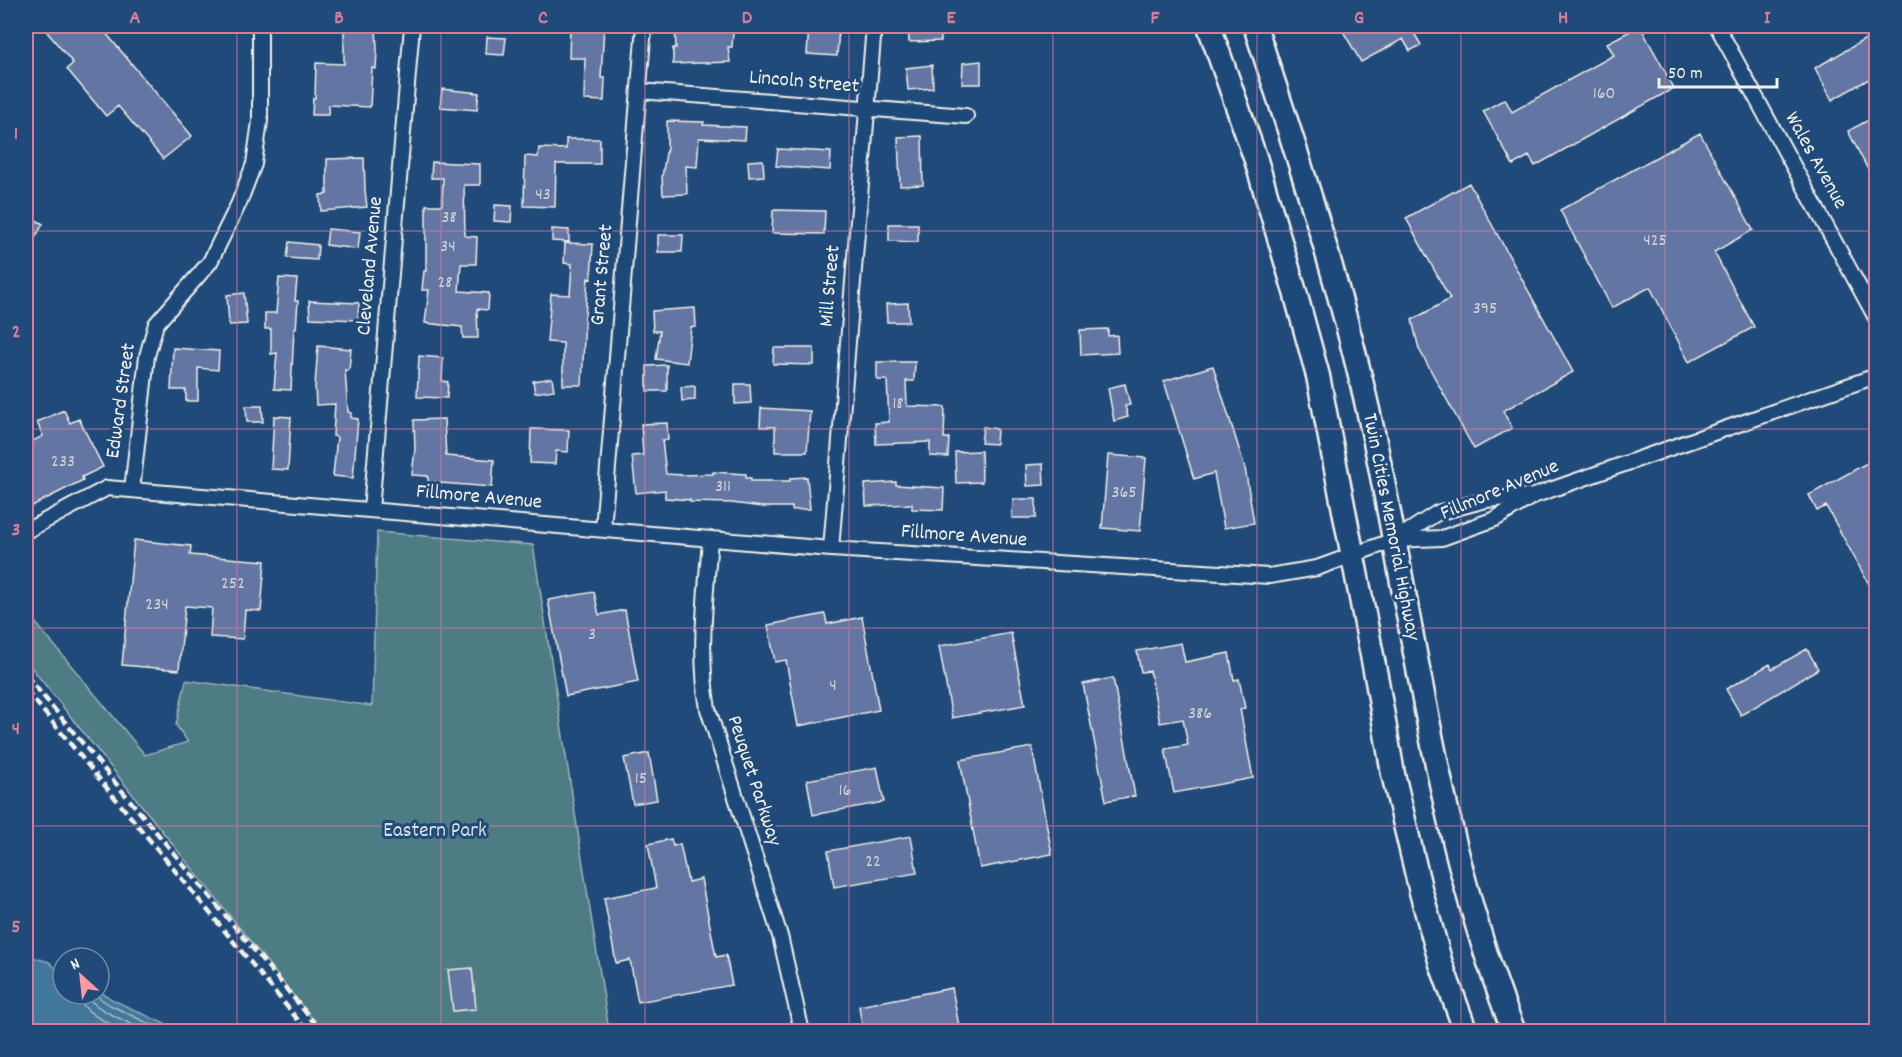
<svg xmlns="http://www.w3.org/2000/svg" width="1902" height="1057" font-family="Dekko,sans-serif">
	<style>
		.green { fill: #4e7c85; stroke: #a1b6b6; stroke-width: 1.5 }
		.water { fill: #40779b; stroke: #88a8ba; stroke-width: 1.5 }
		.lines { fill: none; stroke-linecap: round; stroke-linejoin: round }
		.shore { stroke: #acc0c9; stroke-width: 1.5 }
		.building { fill: #6474a2; stroke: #f4f1e8; stroke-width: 1.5 }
		.street-casing { stroke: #f4f1e8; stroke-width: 18 }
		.primary-casing { stroke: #f4f1e8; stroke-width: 27 }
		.street { stroke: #1f4a7a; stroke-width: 14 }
		.primary { stroke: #1f4a7a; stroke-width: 22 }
		.rail { stroke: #f4f1e8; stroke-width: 4.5; stroke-dasharray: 9 4.5; stroke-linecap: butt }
		.grid { fill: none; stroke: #d87a9a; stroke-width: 1.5; stroke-opacity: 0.55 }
		.labels { text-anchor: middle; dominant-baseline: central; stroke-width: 6; stroke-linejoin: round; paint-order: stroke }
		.number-label { font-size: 18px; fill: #d0d2d6 }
		.street-label { font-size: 21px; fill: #f4f1e8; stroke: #1f4a7a }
		.park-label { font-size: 21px; fill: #dbdfd9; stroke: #1f4a7a }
		.neatline { fill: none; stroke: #d87a9a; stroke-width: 2 }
		.grid-label { font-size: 20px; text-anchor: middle; font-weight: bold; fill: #d87a9a }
	</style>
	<rect width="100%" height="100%" fill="#1f4a7a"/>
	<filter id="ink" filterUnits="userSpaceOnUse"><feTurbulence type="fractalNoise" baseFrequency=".0167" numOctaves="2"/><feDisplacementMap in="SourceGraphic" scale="12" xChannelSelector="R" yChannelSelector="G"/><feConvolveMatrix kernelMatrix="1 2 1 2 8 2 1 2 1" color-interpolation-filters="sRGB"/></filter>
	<g filter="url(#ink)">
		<!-- green -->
		<path class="green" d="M377,532L533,545L609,1031H322L26,661V611L145,755L188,742L176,725L186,680L372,706Z"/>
		<!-- water -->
		<path class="water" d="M26,955L49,962L63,975V994H99V991L113,1000L180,1031H26Z"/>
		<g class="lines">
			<!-- shore -->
			<path class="shore" d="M77,994C84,1015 109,1023 128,1032
				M86,994C94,1011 132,1023 148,1032
				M94,994L110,1005L166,1032"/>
		</g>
		<!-- building -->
		<path class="building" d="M42,26H100L192,136L163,159L118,106L106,116L67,69L73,63Z
			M344,26H376L377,50L376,69L372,68L370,107L329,105L328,115H312L313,98H315L316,63L344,64Z
			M570,26H604L601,78H605L604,101L584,100L585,58H569Z
			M675,26H700V31L733,32L732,47H728L730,62L673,64V48H676Z
			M809,26H839L837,56L807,54Z
			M908,26H941V41L909,42Z
			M1340,26H1428L1414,33L1421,45L1410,51L1403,39L1361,62Z
			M1640,26L1674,88L1535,166L1529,156L1513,165L1483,111L1505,99L1512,112L1614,55L1607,43Z
			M1876,33V75L1832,100L1815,68Z
			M487,37L506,38L504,55L486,54Z
			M981,61V84H962L963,63Z
			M932,65L933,88L908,90L906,68Z
			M442,89L479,93L477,110L440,107Z
			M1876,116V185L1848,131Z
			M667,121L704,122L703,125L746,127L745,140L699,138L697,167L686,166L687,194L663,195L662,177L667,147Z
			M1700,133L1753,230L1714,252L1754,327L1689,362L1650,287L1612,308L1560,210Z
			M922,136L923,185L900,186L898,137Z
			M566,139H600V164H556L555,207L524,206L525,156L538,157L539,148L566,149Z
			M778,149L831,152L830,170L776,166Z
			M364,158L365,190L367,207L321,211L320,195L327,194V159Z
			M763,160L764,176L749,177L748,161Z
			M432,162L480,164V185H464L465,236L477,237L476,264H461L459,291L489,293L488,310L477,309L478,338H463L462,327L425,323L429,290H422L424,271H426V205H442L443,178H431Z
			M1469,183L1573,372L1503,411L1512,428L1474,449L1419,349L1412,320L1450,299L1406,218Z
			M495,205L512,206L511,222L494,221Z
			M773,210L825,211L824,234L772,233Z
			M26,214L43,224L26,253Z
			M889,224H918V242L889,241Z
			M328,229L360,232L358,249L326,245Z
			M552,229L569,230V242L552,241Z
			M658,235H683L682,252H658Z
			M289,242L318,245L317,260L287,258Z
			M565,243L593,244L591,279L588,278L585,316L582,385H563V343L547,342L551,294L570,295L572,264L564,263Z
			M279,278L297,279L295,301H298L296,329H294L291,390L274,389L277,353L271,354V329H265V313H276Z
			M244,293L247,324L229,325L227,295Z
			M309,301L359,303L358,320L310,318Z
			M908,303L909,322H887L886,304Z
			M695,308L696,327H691L687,363L656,359L660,331H653L652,311Z
			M1108,329V336L1117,335L1118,353L1081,355L1080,330Z
			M318,346L351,349L349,370H345L348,412L351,413V418L358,419L353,478L333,476L337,437L333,436L335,404L316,405L315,386Z
			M173,348L219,351L218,370L198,368V401H186V390H171Z
			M774,348H814V365L773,364Z
			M419,356L443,358L442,381L448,382L447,398L417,397Z
			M877,362H915L914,381H906L907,406L945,407L944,438H949L948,457L930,456V442L876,444L875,423L889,422L887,380H877Z
			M667,365V391H647V366Z
			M1213,366L1245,468L1254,523L1224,528L1214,473L1194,479L1164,381Z
			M552,378L554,390L535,393L533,381Z
			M735,384H750L751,403L735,404Z
			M1125,384L1130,405L1125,406L1128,417L1114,421L1108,388Z
			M695,386V400L682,401L681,387Z
			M246,406H262L263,422H247Z
			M761,408L810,411L807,452H775V427H760Z
			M64,410L70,423L79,419L103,467L82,477L83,480L26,509V458L32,455L27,444L43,436L37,422Z
			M274,416L291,417L288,470L271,469Z
			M444,419L446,456L494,460L492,487L428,482V476L412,475L415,449L414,420Z
			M667,423L668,440H662L666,474L684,475L713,474V472L746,474V478H751V481H790V478L807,477L810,509L792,510V507H762L732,503L690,502V500L665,498V490L636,493L632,456L643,455L641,424Z
			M983,427L997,429L996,444L981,443Z
			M531,429L569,430L568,452L556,451L555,464L530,463Z
			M981,451L982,482L956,483L955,452Z
			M1108,455L1146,458L1140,531L1102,528Z
			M1876,458V597L1826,506L1817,511L1809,495Z
			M1043,464L1044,485L1027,486L1026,465Z
			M896,482V485L944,488L943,510L912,509V504L866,506L865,484Z
			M1013,499H1036V518H1012Z
			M134,540L191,546L190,555L265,561L261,611L245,610L243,639L210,637L212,608L185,606L179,670L122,665Z
			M594,592L599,615L625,610L638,682L566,696L548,600Z
			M825,614L827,624L862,617L879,710L798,726L786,660L775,662L768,625Z
			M1011,633L1025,705L952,718L939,646Z
			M1181,643L1185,662L1229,653L1234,680L1239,679L1245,708L1240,709L1253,778L1174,793L1165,749L1188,745L1183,719L1160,723L1150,671L1141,672L1137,651Z
			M1807,649L1818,669L1741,715L1726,689L1770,664L1772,669Z
			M1113,678L1135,796L1106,801L1083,684Z
			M1032,747L1052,854L980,868L960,760Z
			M649,753L657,800L633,804L624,758Z
			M877,767L884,802L813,815L807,780Z
			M911,836L917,873L834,887L828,851Z
			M671,839L673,846L680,844L688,882L701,879L716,957L726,955L732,985L638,1002L630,960L616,963L604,898L656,888L648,844Z
			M472,968L476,1009L453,1011L448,970Z
			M952,988L960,1032H863L859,1006Z"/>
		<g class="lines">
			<!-- street casing -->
			<g class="street-casing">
				<path id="street" d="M1717,26L1876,318
					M639,91L966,116
					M132,490L147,356L156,324L210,262L239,203L254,164L260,121V34L259,26
					M371,510L412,26
					M603,529L644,26
					M26,531L107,488L831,549L1269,576L1317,568L1394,540L1442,538L1495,519L1533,496L1876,376
					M710,539C706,595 698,652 708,709L780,936L802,1032
					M1395,540L1437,513L1486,500L1528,496
					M831,549L874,26"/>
			</g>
			<!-- primary casing -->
			<g class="primary-casing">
				<path id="primary" d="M1209,26L1256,160L1295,292L1318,376L1377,681L1393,774L1421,892L1441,964L1466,1032
					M1255,26C1300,161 1344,297 1374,437C1416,636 1438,841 1514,1032"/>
			</g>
			<!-- street -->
			<use href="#street" class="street"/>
			<!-- primary -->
			<use href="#primary" class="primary"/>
			<!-- rail -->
			<path class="rail" d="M26,675L322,1032
				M26,690L308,1032"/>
		</g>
	</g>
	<!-- grid -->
	<path class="grid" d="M237,26V1032M441,26V1032M645,26V1032M849,26V1032M1053,26V1032M1257,26V1032M1461,26V1032M1665,26V1032M26,231H1876M26,429H1876M26,628H1876M26,826H1876"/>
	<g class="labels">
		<!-- number labels -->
		<g class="number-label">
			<text x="1604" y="94">160</text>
			<text x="543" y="195">43</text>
			<text x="449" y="218">38</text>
			<text x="1655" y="241">425</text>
			<text x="448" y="247">34</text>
			<text x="445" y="283">28</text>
			<text x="1485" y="309">395</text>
			<text x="898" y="404">18</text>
			<text x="63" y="462">233</text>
			<text x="723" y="487">311</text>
			<text x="1124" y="493">365</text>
			<text x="233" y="584">252</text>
			<text x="157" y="605">234</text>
			<text x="592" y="635">3</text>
			<text x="833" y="686">4</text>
			<text x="1200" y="714">386</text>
			<text x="641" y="779">15</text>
			<text x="845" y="791">16</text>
			<text x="873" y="862">22</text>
		</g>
		<!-- street labels -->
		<g class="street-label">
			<text transform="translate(804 83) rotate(5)">Lincoln Street</text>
			<text transform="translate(1815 161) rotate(61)">Wales Avenue</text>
			<text transform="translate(371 266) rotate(-85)">Cleveland Avenue</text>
			<text transform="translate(603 275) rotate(-85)">Grant Street</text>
			<text transform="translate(831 286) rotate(-85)">Mill Street</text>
			<text transform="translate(122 401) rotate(-82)">Edward Street</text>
			<text transform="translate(1500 491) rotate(-23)">Fillmore Avenue</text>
			<text transform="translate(479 498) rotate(5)">Fillmore Avenue</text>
			<text transform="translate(1390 527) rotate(79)">Twin Cities Memorial Highway</text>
			<text transform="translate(964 537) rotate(4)">Fillmore Avenue</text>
			<text transform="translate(753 781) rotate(72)">Peuquet Parkway</text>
		</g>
		<!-- park labels -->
		<g class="park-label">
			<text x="435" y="832">Eastern Park</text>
		</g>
	</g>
	<!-- margin -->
	<rect width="1902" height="1057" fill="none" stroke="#1f4a7a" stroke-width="66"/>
	<!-- north arrow -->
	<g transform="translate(81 976) rotate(333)"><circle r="28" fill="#1f4a7a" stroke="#748da6" stroke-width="1.5"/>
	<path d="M0-4.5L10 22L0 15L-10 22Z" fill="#ff9aa2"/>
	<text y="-9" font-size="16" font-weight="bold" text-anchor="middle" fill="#f4f1e8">N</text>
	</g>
	<!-- scale -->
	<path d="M1659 78v9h118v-9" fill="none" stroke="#f4f1e8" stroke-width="3"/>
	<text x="1668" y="78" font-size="18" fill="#f4f1e8" stroke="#1f4a7a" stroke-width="4.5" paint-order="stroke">50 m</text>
	<rect x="33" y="33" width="1836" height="991" class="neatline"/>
	<g class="grid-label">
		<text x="135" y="23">A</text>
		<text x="339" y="23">B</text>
		<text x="543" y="23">C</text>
		<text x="747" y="23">D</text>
		<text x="951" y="23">E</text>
		<text x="1155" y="23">F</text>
		<text x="1359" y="23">G</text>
		<text x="1563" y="23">H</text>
		<text x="1767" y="23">I</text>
		<text x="16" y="139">1</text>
		<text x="16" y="337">2</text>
		<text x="16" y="535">3</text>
		<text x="16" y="734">4</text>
		<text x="16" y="932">5</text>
	</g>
</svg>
